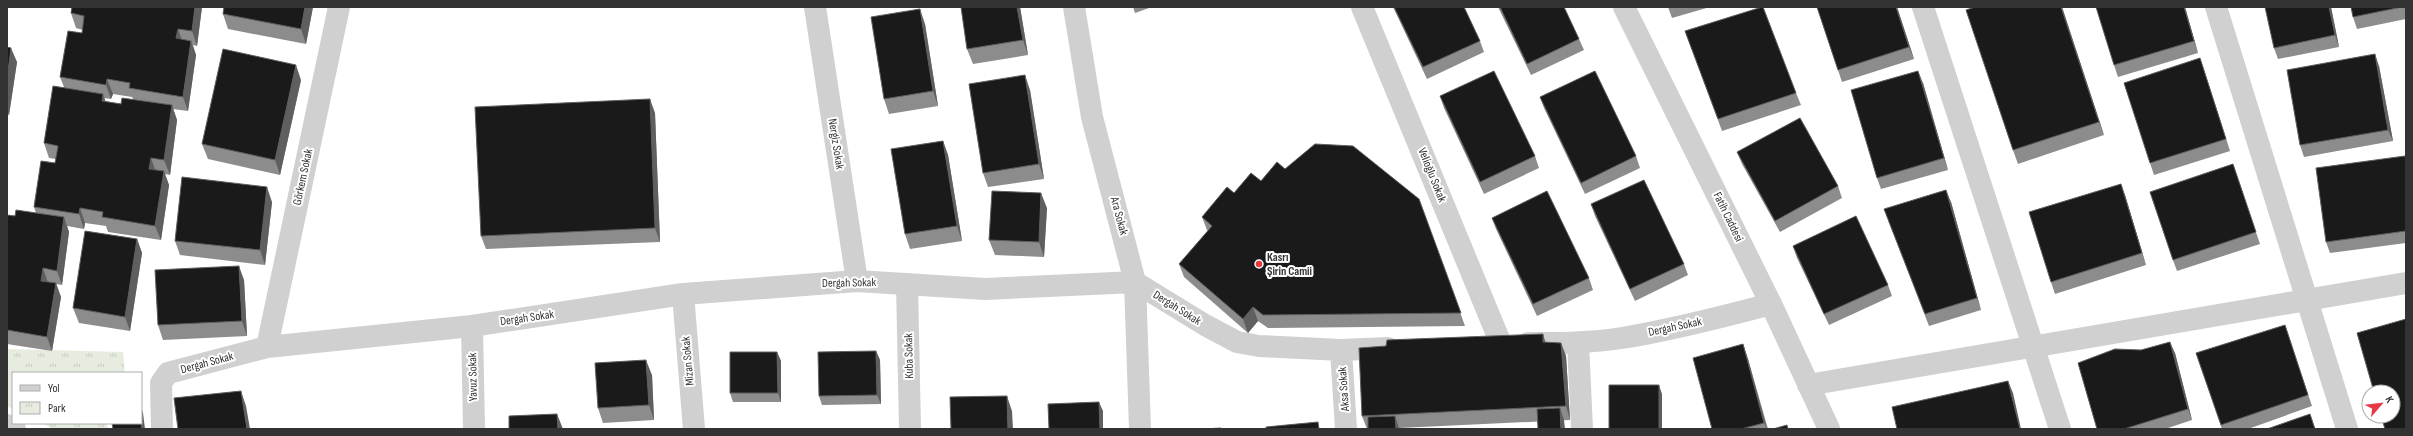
<svg xmlns="http://www.w3.org/2000/svg" width="2413" height="436" font-family="'Sofia Sans Condensed',sans-serif">
	<style>
		.park { fill: url(#park-tufts) }
		.lines { fill: none; stroke-linecap: round; stroke-linejoin: round }
		.minor { stroke: #d0d0d0; stroke-width: 22 }
		.wall { fill: #8c8c8c; fill-rule: evenodd }
		.shaded-wall { fill: #5f5f5f }
		.building { fill: #1a1a1a; stroke: #5f5f5f }
		.poi-dot { fill: #e63946; stroke: #fff; stroke-width: 1.5 }
		.labels { text-anchor: middle; dominant-baseline: central; stroke-width: 4; stroke-linejoin: round; paint-order: stroke }
		.street-label { font-size: 12px; fill: #333; stroke: #fff }
		.poi-label { font-size: 12px; font-weight: bold; fill: #333; stroke: #fff; text-anchor: start }
	</style>
	<defs>
		<pattern id="park-tufts" width="24" height="20" patternUnits="userSpaceOnUse"><rect width="24" height="20" fill="#e6ecdf"/><path d="M3 7l-1-3M5 7V3M7 7l1-3M15 17l-1-3M17 17v-4M19 17l1-3" fill="none" stroke="#c6cbc0"/></pattern>
	</defs>
	<rect width="100%" height="100%" fill="#fff"/>
	<!-- park -->
	<path class="park" d="M7,349L123,352L125,373H13V409L7,406Z
		M42,423H107L108,429H53Z"/>
	<g class="lines">
		<!-- minor -->
		<path class="minor" d="M815,7L857,281
			M1074,7L1092,117L1135,282L1140,429
			M1362,7L1501,344
			M1624,7L1771,304L1829,429
			M1923,7L2060,429
			M2216,7L2347,429
			M907,284L910,429
			M683,294L694,429
			M472,326L474,429
			M1528,343C1559,343 1591,343 1622,338C1672,330 1722,317 1771,304
			M1578,343L1582,429
			M267,347L339,7
			M1341,350L1346,429
			M1808,385L2406,283
			M7,425L15,429
			M162,429L161,383L168,373L267,347L472,326L683,294L857,281L985,289L1135,282L1205,325L1237,342L1259,346L1341,350L1388,348"/>
	</g>
	<!-- wall -->
	<path class="wall" d="M72,7H202L197,46L193,45L196,55L188,111L173,109L177,120L170,175L165,174L169,185L161,240L108,232L106,226L85,223L84,229L67,226L69,232L62,285L56,284L61,297L52,351L7,344V215L15,216L36,213L34,207L55,163L56,159L49,158L44,143L64,87L60,77L82,33L83,30L76,28L71,13ZM113,94L132,97L133,99L121,104L105,101L104,98L111,99Z
		M224,7H313L306,44L228,29L223,14Z
		M961,7H1020L1028,55L973,64L967,49Z
		M1133,7H1152L1135,13Z
		M1393,7H1464L1480,41L1484,52L1427,79Z
		M1498,7H1564L1579,39L1584,50L1531,75Z
		M1668,7H1710L1672,18Z
		M1817,7H1897L1914,59L1842,82Z
		M2062,7L2104,135L2018,164L2013,150Z
		M2185,7L2198,53L2118,77L2114,65Z
		M2331,7L2339,47L2278,59L2274,48Z
		M2351,7H2406V19L2357,29L2353,17Z
		M925,24L938,106L889,114L884,99Z
		M1685,31L1796,93L1801,105L1722,131Z
		M7,47L17,62L9,115H7Z
		M2200,58L2230,151L2154,175L2150,163Z
		M2379,66L2393,141L2304,157L2300,145Z
		M301,80L280,175L208,159L202,144Z
		M1923,83L1948,170L1881,189L1877,178Z
		M1030,90L1044,179L988,187L983,173Z
		M1440,96L1535,156L1539,168L1484,194L1444,108Z
		M1540,97L1636,156L1640,168L1585,194L1544,108Z
		M655,113L660,242L486,249L481,236Z
		M943,141L948,155L962,241L910,249L905,234Z
		M1737,152L1838,186L1842,198L1780,232L1742,164Z
		M2406,158V243L2330,253L2326,242Z
		M1285,169L1419,199L1465,326L1268,328L1258,321L1248,333L1184,277L1179,264L1208,231L1207,230L1202,217L1234,193L1261,181Z
		M2237,176L2260,244L2177,271L2173,260Z
		M2125,195L2146,265L2055,294L2051,282Z
		M272,202L265,265L180,255L175,241Z
		M1951,202L1981,310L1929,326L1888,220Z
		M1591,204L1684,264L1688,275L1635,301L1595,216Z
		M1047,208L1044,257L995,255L989,240Z
		M1492,218L1589,278L1593,290L1537,316L1496,229Z
		M137,239L142,253L130,331L79,323L73,308Z
		M1793,246L1888,285L1892,296L1829,325L1797,258Z
		M244,280L247,336L163,340L158,325Z
		M1543,334L1545,342L1561,343L1566,356L1570,420L1399,428V429H1367L1362,416Z
		M2289,337L2312,406L2248,429H2222L2196,353Z
		M1743,344L1748,359L1768,429H1712Z
		M876,351L880,360L881,404L822,405L819,396Z
		M777,352L781,361V402H733L730,393Z
		M2175,353L2192,420L2165,429H2097Z
		M652,375L654,420L603,423L598,408Z"/>
	<!-- shaded-wall -->
	<path class="shaded-wall" d="M195,7H202L197,46L192,31Z
		M305,7H313L306,44L301,29Z
		M1017,7H1020L1028,55L1023,40Z
		M1896,7H1897L1914,59L1909,47Z
		M2061,7H2062L2104,135L2099,122Z
		M2184,7H2185L2198,53L2194,41Z
		M2329,7H2331L2339,47L2335,35Z
		M920,9L925,24L938,106L933,91Z
		M178,29L183,43L176,38Z
		M191,41L196,55L188,111L183,97Z
		M11,48L17,62L9,115L7,109V79Z
		M2375,54L2379,66L2393,141L2388,130Z
		M2200,58L2204,70L2230,151L2226,139Z
		M296,65L301,80L280,175L275,160Z
		M1918,71L1923,83L1948,170L1944,158Z
		M1025,75L1030,90L1044,179L1039,164Z
		M107,79L113,94L111,99L106,85Z
		M103,94L108,108L102,101Z
		M650,99L655,113L660,242L655,228Z
		M172,105L177,120L170,175L164,160Z
		M7,124L8,128L7,136Z
		M943,141L948,155L962,241L957,226Z
		M151,158L156,172L149,169Z
		M164,171L169,185L161,240L155,226Z
		M2121,184L2125,195L2146,265L2142,253Z
		M267,187L272,202L265,265L260,250Z
		M1946,190L1951,202L1981,310L1977,298Z
		M1041,193L1047,208L1044,257L1039,242Z
		M80,208L85,223L84,229L79,214Z
		M64,217L69,232L62,285L57,271Z
		M137,239L142,253L130,331L125,317Z
		M239,266L244,280L247,336L242,321Z
		M43,268L48,283L41,281Z
		M56,283L61,297L52,351L47,337Z
		M1253,307L1258,321L1248,333L1243,319Z
		M1543,334L1547,348L1543,342Z
		M2170,342L2175,353L2192,420L2188,409Z
		M1561,343L1566,356L1570,420L1566,406Z
		M1743,344L1748,359L1767,429L1764,423Z
		M876,351L880,360L881,404L877,395Z
		M777,352L781,361V402L778,393Z
		M646,360L652,375L654,420L649,405Z
		M2008,381L2013,393L2021,429H2020Z
		M1659,385L1662,394V429H1659Z
		M241,391L246,406L250,429H247Z
		M1007,396L1012,411L1013,429H1008Z
		M1099,402L1103,411V429H1100Z
		M141,406L143,413L145,429H142L141,421Z
		M1560,408L1564,420L1565,429H1561Z
		M557,414L563,429H558Z
		M1395,416L1399,428V429H1396Z"/>
	<!-- building -->
	<path class="building" d="M72,7H195L192,31L178,29L176,38L191,41L183,97L129,88L130,83L107,79L106,85L60,77L68,31L82,33L84,16L71,13Z
		M224,7H305L301,29L223,14Z
		M961,7H1017L1023,40L967,49Z
		M1394,7H1464L1480,41L1423,67Z
		M1500,7H1564L1579,39L1527,64Z
		M1762,7H1763L1796,93L1718,119L1685,31Z
		M1817,7H1896L1909,47L1838,70Z
		M1975,7H2061L2099,122L2013,150L1966,10Z
		M2096,7H2184L2194,41L2114,65Z
		M2265,7H2329L2335,35L2274,48Z
		M2351,7H2402L2353,17Z
		M920,9L933,91L884,99L871,17Z
		M7,47L11,48L7,79Z
		M223,49L296,65L275,160L202,144Z
		M2375,54L2388,130L2300,145L2287,70Z
		M2200,58L2226,139L2150,163L2124,83Z
		M1494,71L1535,156L1480,182L1440,96Z
		M1595,71L1636,156L1581,183L1540,97Z
		M1918,71L1944,158L1877,178L1851,90Z
		M1025,75L1039,164L983,173L969,84Z
		M53,86L103,94L102,101L121,104L122,98L172,105L164,160L151,158L149,169L164,171L155,226L102,217L103,212L80,208L79,214L34,207L41,161L55,163L58,146L44,143Z
		M650,99L655,228L481,236L475,107Z
		M1800,118L1838,186L1775,221L1737,152Z
		M943,141L957,226L905,234L891,149Z
		M1315,144L1353,146L1419,199L1461,313L1263,315L1253,307L1243,319L1179,264L1212,226L1202,217L1227,187L1234,193L1251,173L1261,181L1277,162L1285,169Z
		M2405,156L2406,161V231L2326,242L2316,168Z
		M2233,164L2256,232L2173,260L2150,192Z
		M182,177L267,187L260,250L175,241Z
		M1644,180L1684,264L1630,289L1591,204Z
		M2121,184L2142,253L2051,282L2029,212Z
		M1946,190L1977,298L1925,314L1884,209Z
		M992,191L1041,193L1039,242L989,240Z
		M1547,191L1589,278L1533,304L1492,218Z
		M16,210L64,217L57,271L43,268L41,281L56,283L47,337L7,330V215L15,216Z
		M1856,216L1888,285L1824,314L1793,246Z
		M85,231L137,239L125,317L73,308Z
		M239,266L242,321L158,325L155,270Z
		M2406,319V429H2385L2381,416H2393V392H2374L2357,333Z
		M2285,325L2308,395L2221,425L2196,353Z
		M1543,334V342L1561,343L1566,406L1362,416L1359,348L1386,346L1387,340Z
		M2170,342L2188,409L2124,429H2097L2078,363L2115,349L2141,350Z
		M1743,344L1764,423L1741,429H1712L1693,358Z
		M876,351L877,395L819,396L818,352Z
		M730,352H777L778,393H730Z
		M646,360L649,405L598,408L595,363Z
		M2008,381L2020,429H1897L1892,407Z
		M1609,385H1659V429H1609Z
		M241,391L247,429H178L174,398Z
		M1007,396L1008,429H951L950,397Z
		M1099,402L1100,429H1049L1048,404Z
		M1560,408L1561,429H1538L1537,409Z
		M557,414L558,429H509V416Z
		M2310,414L2315,429H2267Z
		M1395,416L1396,429H1368V417Z
		M141,421L142,429H113L112,423H141Z
		M1318,422L1319,429H1266V427Z
		M1787,425L1788,429H1773Z
		M1221,428V429H1203Z"/>
	<!-- markers -->
	<circle class="poi-dot" cx="1259" cy="264" r="4"/>
	<g class="labels">
		<!-- street labels -->
		<g class="street-label">
			<text transform="translate(836 144) rotate(81)">Nergiz Sokak</text>
			<text transform="translate(1432 175) rotate(68)">Velioğlu Sokak</text>
			<text transform="translate(303 177) rotate(-78)">Görkem Sokak</text>
			<text transform="translate(1119 216) rotate(75)">Ara Sokak</text>
			<text transform="translate(1728 217) rotate(64)">Fatih Caddesi</text>
			<text transform="translate(849 283) rotate(-1)">Dergah Sokak</text>
			<text transform="translate(1177 308) rotate(32)">Dergah Sokak</text>
			<text transform="translate(527 318) rotate(-8)">Dergah Sokak</text>
			<text transform="translate(1675 327) rotate(-12)">Dergah Sokak</text>
			<text transform="translate(909 356) rotate(-91)">Kuba Sokak</text>
			<text transform="translate(688 361) rotate(-95)">Mizan Sokak</text>
			<text transform="translate(207 363) rotate(-15)">Dergah Sokak</text>
			<text transform="translate(473 377) rotate(-91)">Yavuz Sokak</text>
			<text transform="translate(1344 389) rotate(-94)">Aksa Sokak</text>
		</g>
		<!-- poi labels -->
		<g class="poi-label">
			<text x="1267" y="257">Kasrı<tspan x="1267" dy="14">Şirin Camii</tspan></text>
		</g>
	</g>
	<!-- border -->
	<rect width="2413" height="436" fill="none" stroke="#333333" stroke-width="16"/>
	<!-- legend -->
	<rect x="12" y="372" width="130" height="52" fill="#ffffff" stroke="#adadad"/>
	<rect x="20" y="385" width="20" height="6" fill="#d0d0d0" stroke="#adadad"/>
	<text x="48" y="392" font-size="12" fill="#333333">Yol</text>
	<rect x="20" y="402" width="20" height="12" fill="url(#park-tufts)" stroke="#adadad"/>
	<text x="48" y="412" font-size="12" fill="#333333">Park</text>
	<!-- north arrow -->
	<g transform="translate(2381 404) rotate(62)"><circle r="19" fill="#ffffff" stroke="#adadad"/>
	<path d="M0-3L7 15L0 10L-7 15Z" fill="#e63946"/>
	<text y="-6" font-size="11" font-weight="bold" text-anchor="middle" fill="#333333">K</text>
	</g>
</svg>
